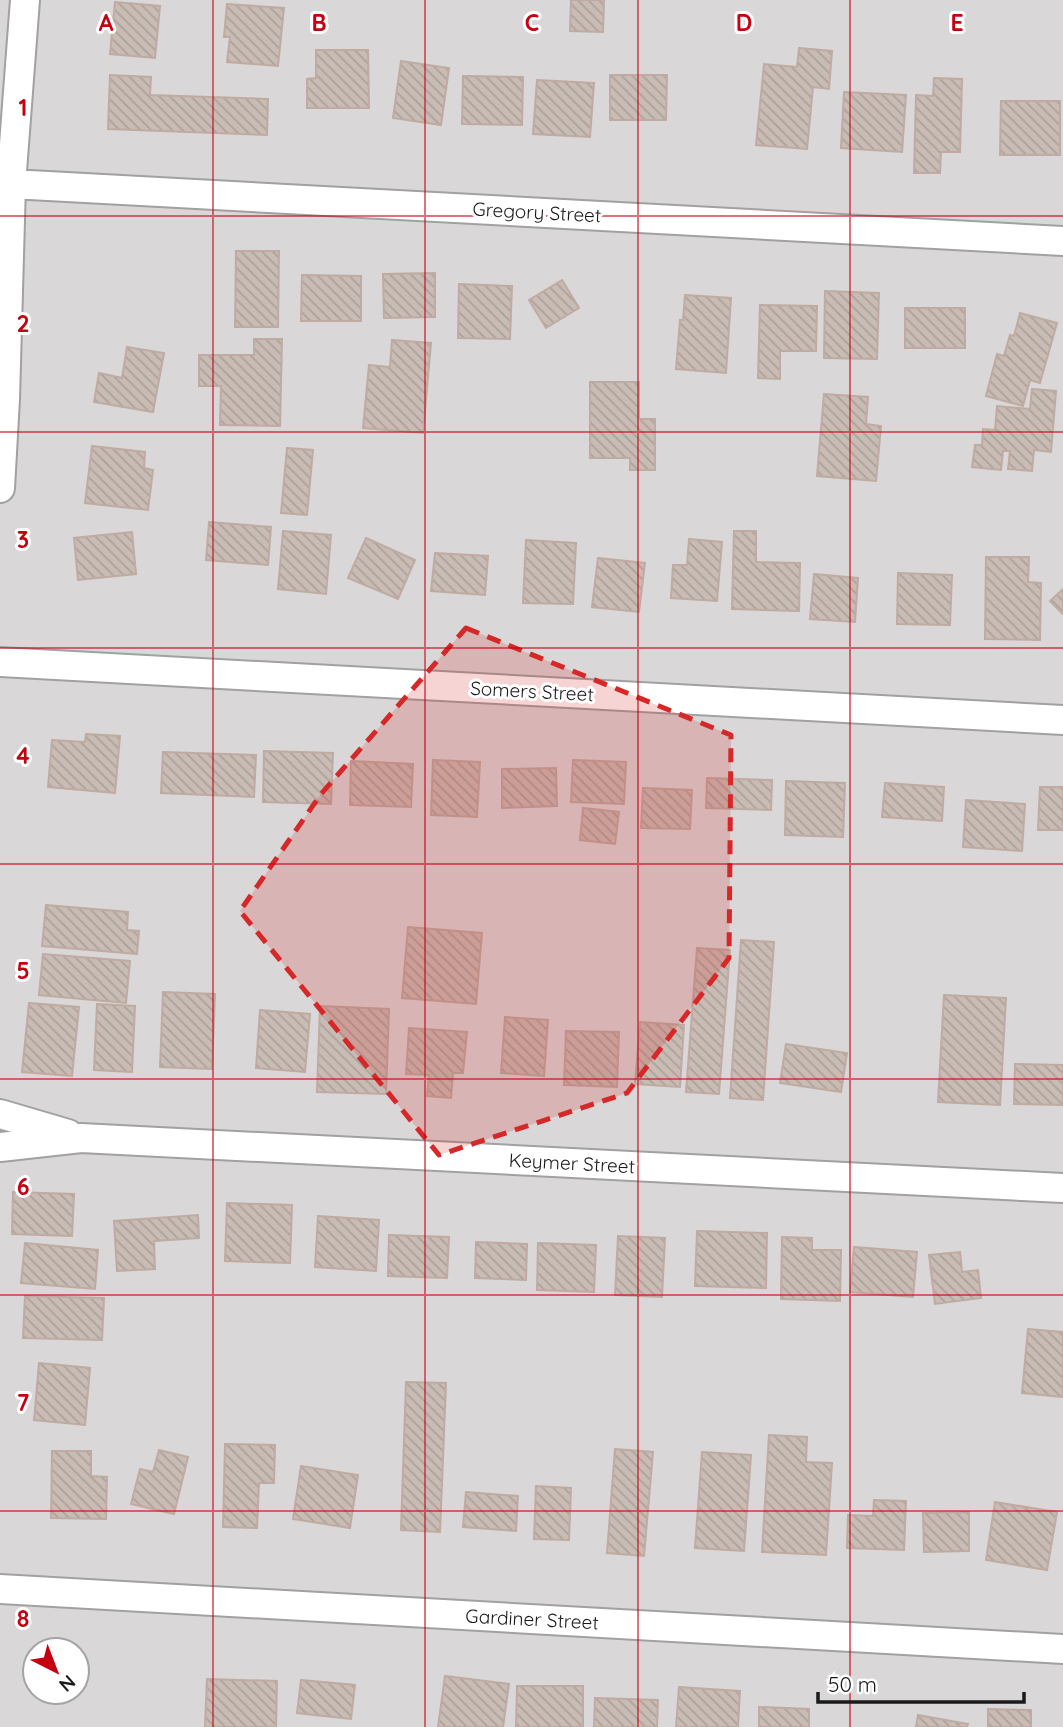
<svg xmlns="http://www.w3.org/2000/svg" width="1063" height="1727" font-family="Quicksand,sans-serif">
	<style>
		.residential { fill: #d9d7d7; fill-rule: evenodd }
		.building { fill: url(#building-back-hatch); stroke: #bfaba1; stroke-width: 2 }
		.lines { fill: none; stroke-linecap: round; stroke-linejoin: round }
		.minor-casing { stroke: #a1a1a1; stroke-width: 32 }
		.minor { stroke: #fff; stroke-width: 28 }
		.marked { fill: #d62828; fill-opacity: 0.2; stroke: #d62828; stroke-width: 5; stroke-dasharray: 14 9; stroke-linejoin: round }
		.grid { fill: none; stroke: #c50011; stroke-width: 2; stroke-opacity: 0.55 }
		.labels { text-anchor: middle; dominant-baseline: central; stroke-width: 6; stroke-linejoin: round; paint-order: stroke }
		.street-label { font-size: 19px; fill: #1a1a1a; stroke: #fff }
		.grid-label { font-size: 23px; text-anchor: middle; font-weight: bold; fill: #c50011; stroke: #fff; stroke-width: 6; stroke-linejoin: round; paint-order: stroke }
	</style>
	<defs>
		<pattern id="building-back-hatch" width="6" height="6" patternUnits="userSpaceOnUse" patternTransform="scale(1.75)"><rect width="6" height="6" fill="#c9bcb5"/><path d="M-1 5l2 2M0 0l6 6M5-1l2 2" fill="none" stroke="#aca19b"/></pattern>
	</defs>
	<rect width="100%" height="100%" fill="#ede7df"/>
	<!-- residential -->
	<path class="residential" d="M0,0H1063V1727H0ZM35,1650H77V1692H35Z"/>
	<!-- building -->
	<path class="building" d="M571,0H604L603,32L570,31Z
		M115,2L160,6L155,58L110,54Z
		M227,4L284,8L278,66L227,62L230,37H224Z
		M799,48L832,51L829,89L813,87L807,149L756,145L764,64L797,67Z
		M316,50H368L369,108H307V79L316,78Z
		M401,61L449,68L441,125L393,118Z
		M110,75L151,77L150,95L268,99L267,135L108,129Z
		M610,75H667L666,120H610Z
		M463,76L523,77L522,125L462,124Z
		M934,78L962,79L960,152H941L940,173H914L916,95L933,96Z
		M537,80L594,83L590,137L533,134Z
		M844,92L906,95L902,152L841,148Z
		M1001,101H1060V155H1000Z
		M236,251H279L278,327H235Z
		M435,273V317L384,318L383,274Z
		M302,275L361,276V321H301Z
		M562,280L579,308L546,328L529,300Z
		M459,284L512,286L510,339L458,338Z
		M825,291L879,293L877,359L824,358Z
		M685,295L731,298L726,373L676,369L680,320H683Z
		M760,305L817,306L816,351H780V379L758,378Z
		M905,308H965V348H905Z
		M1020,313L1057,323L1040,383L1030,380L1023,406L986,396L997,354L1004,356L1010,335L1014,336Z
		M254,339H282L280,426L220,425L221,386H199V355H254Z
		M392,340L431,343L423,433L363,428L369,365L390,367Z
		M127,347L164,353L153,412L94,402L99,373L122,378Z
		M590,382H639V419H655V470H630V458H590Z
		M1032,389L1056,391L1051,452L1034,450L1032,471L1008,469L1010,451H1003L1001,470L972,467L975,445H982L983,429L995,430L997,406L1030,409Z
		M824,394L868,397L866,424L881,426L876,481L817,476Z
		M92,446L145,452L144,468L153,470L148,510L85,503Z
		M287,448L313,450L307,515L281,513Z
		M209,522L271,527L268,565L206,560Z
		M283,531L331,535L326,594L278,589Z
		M734,531H756V562L800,563L799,611L732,609Z
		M132,532L136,574L78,580L74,538Z
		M366,538L415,560L398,599L348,578Z
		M689,539L722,542L717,601L671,598L673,565H687Z
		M526,540L576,543L573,604L523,603Z
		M435,553L488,556L485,595L431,591Z
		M986,557H1029L1028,582L1041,583L1040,640L985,639Z
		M598,558L645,563L639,612L592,607Z
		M898,573L952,575L950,625L897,624Z
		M814,574L858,578L855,622L810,619Z
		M1063,589V614L1050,601Z
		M86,734L120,736L115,793L48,787L52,740L85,742Z
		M264,751L333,753L331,804L263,802Z
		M163,752L256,755L254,797L161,793Z
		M433,760L480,762L477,817L431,815Z
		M573,760L626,762L624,804L571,802Z
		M351,761L413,764L411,807L350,805Z
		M556,768L557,806L502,808V769Z
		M707,778L772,780L771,810L706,808Z
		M786,781L845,783L843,837L785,835Z
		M885,783L944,787L942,821L882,817Z
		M1040,787H1063V830H1038Z
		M643,788L692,790L690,829L641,828Z
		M966,800L1025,804L1022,851L963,847Z
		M583,808L619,812L615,844L580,840Z
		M46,905L128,912L127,930L139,931L137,954L42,946Z
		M408,927L482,933L476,1004L402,998Z
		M741,940L774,942L763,1100L730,1098Z
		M697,948L730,950L719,1094L686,1092Z
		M43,954L130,961L126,1003L39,995Z
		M163,992L215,994L212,1069L160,1067Z
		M944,995L1006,998L1000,1105L938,1102Z
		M29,1003L79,1007L72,1076L22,1072Z
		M97,1004L135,1006L132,1072L94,1070Z
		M320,1006L389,1009L386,1094L317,1092Z
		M260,1010L310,1014L305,1072L256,1068Z
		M505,1017L548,1020L544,1076L501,1073Z
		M640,1022L684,1025L680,1087L635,1084Z
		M409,1028L467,1032L463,1073H453L451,1098L427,1096L429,1075L406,1074Z
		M566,1031L619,1032L617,1087L564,1085Z
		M786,1044L847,1053L841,1092L780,1083Z
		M1015,1064L1063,1065V1105L1014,1104Z
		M13,1192L74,1194L72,1236L12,1234Z
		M227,1203L292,1205L290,1263L225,1261Z
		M198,1215L199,1238L154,1241L155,1269L117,1271L114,1221Z
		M318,1216L379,1220L376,1271L315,1267Z
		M697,1231L767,1233L766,1288L695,1286Z
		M389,1235L449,1237L447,1278L388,1276Z
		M618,1236L665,1238L662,1297L615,1295Z
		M782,1237L812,1238V1250H841L840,1301L781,1299Z
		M476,1242L527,1244L526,1280L475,1278Z
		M25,1243L98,1250L95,1289L21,1283Z
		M538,1243L596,1245L594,1292L537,1290Z
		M854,1247L917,1252L913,1297L850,1292Z
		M960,1252L962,1272L978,1270L981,1298L935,1304L929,1255Z
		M25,1296L104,1298L102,1340L23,1338Z
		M1028,1329L1063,1332V1397L1022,1393Z
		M39,1363L90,1368L85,1425L34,1420Z
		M406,1382L446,1383L440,1532L401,1530Z
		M769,1435L807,1437L806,1462L832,1463L826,1555L762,1552Z
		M225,1444L275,1445L274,1483H259L257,1528L223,1527Z
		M615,1449L653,1452L644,1556L607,1553Z
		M159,1450L188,1457L174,1514L131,1504L140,1469L153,1472Z
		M52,1451H91V1476L107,1477L106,1519L51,1518Z
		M702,1452L751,1455L744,1551L695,1548Z
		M301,1466L358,1475L350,1528L293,1519Z
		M536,1486L571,1488L569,1540L534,1539Z
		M466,1492L518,1496L516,1531L463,1527Z
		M874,1500L906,1501L904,1550L847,1548L848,1515L873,1516Z
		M995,1502L1057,1512L1047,1570L986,1560Z
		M969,1512V1551L924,1552L923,1513Z
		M445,1676L509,1684L503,1727H438Z
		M207,1679L277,1681L276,1727H205Z
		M301,1680L355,1685L351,1719L297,1713Z
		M517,1686H583V1727H516Z
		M679,1687L740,1691L738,1727H676Z
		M595,1698L658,1700L657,1727H594Z
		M759,1707L809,1709V1727H759Z
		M988,1709L1031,1710V1727H988Z
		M918,1715L968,1724L967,1727H916Z"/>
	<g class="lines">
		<!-- minor casing -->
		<g class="minor-casing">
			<path id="minor" d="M11,184L1063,241
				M0,488L5,399L11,184L25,0
				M0,662L1063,720
				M0,1114L68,1134
				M0,1147L81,1138L1063,1188
				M0,1589L1063,1649"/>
		</g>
		<!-- minor -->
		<use href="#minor" class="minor"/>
	</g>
	<!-- marked area -->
	<path class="marked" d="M466,628L731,735L729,958L627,1093L439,1155L240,911L321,794Z"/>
	<!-- grid -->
	<path class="grid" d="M213,0V1727M425,0V1727M638,0V1727M850,0V1727M0,216H1063M0,432H1063M0,648H1063M0,864H1063M0,1079H1063M0,1295H1063M0,1511H1063"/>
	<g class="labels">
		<!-- street labels -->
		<g class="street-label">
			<text transform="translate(537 212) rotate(3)">Gregory Street</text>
			<text transform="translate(532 691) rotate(3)">Somers Street</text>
			<text transform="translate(572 1163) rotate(3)">Keymer Street</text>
			<text transform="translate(532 1619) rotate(3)">Gardiner Street</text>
		</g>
	</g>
	<g class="grid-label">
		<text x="106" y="31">A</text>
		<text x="319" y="31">B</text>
		<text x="532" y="31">C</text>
		<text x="744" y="31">D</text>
		<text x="957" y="31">E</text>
		<text x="23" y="116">1</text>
		<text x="23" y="332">2</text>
		<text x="23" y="548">3</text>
		<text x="23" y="764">4</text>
		<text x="23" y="979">5</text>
		<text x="23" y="1195">6</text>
		<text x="23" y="1411">7</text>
		<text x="23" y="1627">8</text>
	</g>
	<!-- north arrow -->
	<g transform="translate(56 1671) rotate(138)"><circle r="33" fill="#ffffff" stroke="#a3a3a3" stroke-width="2"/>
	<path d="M0-5L12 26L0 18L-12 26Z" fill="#c50011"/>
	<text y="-10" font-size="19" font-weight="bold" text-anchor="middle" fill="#1a1a1a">N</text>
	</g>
	<!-- scale -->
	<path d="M818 1692v10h206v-10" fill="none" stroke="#1a1a1a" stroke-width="3.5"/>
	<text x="828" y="1692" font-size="21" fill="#1a1a1a" stroke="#ffffff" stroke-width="5" paint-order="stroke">50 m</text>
</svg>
